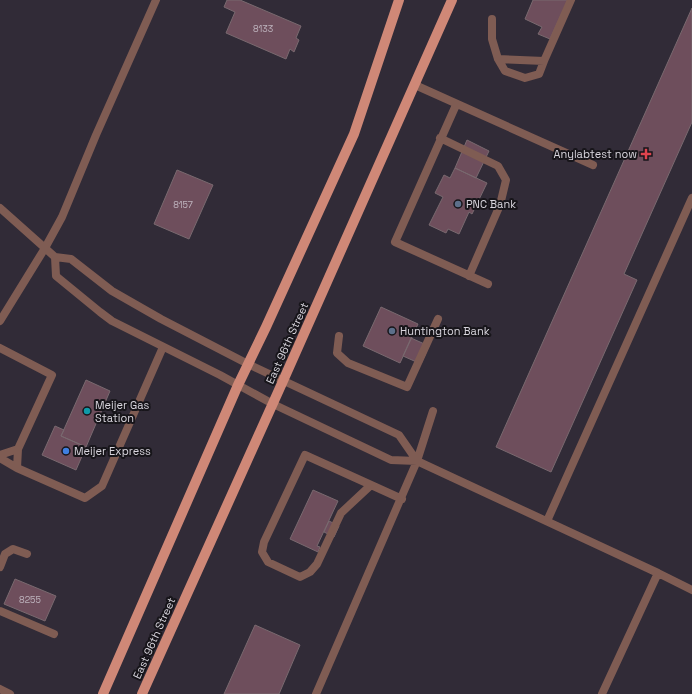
<svg xmlns="http://www.w3.org/2000/svg" width="692" height="694" font-family="'Space Grotesk',sans-serif">
	<style>
		.building { fill: #6e4e5c; stroke: #79696f }
		.lines { fill: none; stroke-linecap: round; stroke-linejoin: round }
		.service { stroke: #7f5c53; stroke-width: 8 }
		.primary { stroke: #cf8877; stroke-width: 10 }
		.health-dot { fill: #e0444e; stroke: #17151a; stroke-width: 1.5 }
		.service-dot { fill: #5c6f8a; stroke: #17151a; stroke-width: 1.5 }
		.culture-dot { fill: #0f9aa8; stroke: #17151a; stroke-width: 1.5 }
		.shop-dot { fill: #3f7fe0; stroke: #17151a; stroke-width: 1.5 }
		.labels { text-anchor: middle; dominant-baseline: central; stroke-width: 4; stroke-linejoin: round; paint-order: stroke }
		.number-label { font-size: 9px; fill: #beb3bd }
		.poi-label { font-size: 11px; fill: #d8d5dd; stroke: #17151a; text-anchor: start }
		.street-label { font-size: 11px; fill: #d8d5dd; stroke: #17151a }
	</style>
	<rect width="100%" height="100%" fill="#312b37"/>
	<!-- building -->
	<path class="building" d="M227,0H240L301,26L296,38L299,40L294,52L290,49L286,59L226,33L235,12L224,7Z
		M533,0H568L550,39L538,34L542,27L525,19Z
		M692,8V122L624,274L637,280L551,472L496,447Z
		M467,140L489,151L476,178L455,168Z
		M455,168L487,183L472,214L469,212L459,234L448,229L446,233L429,225L443,197L435,193L444,175L450,178Z
		M177,170L213,185L189,239L154,224Z
		M381,307L418,324L400,363L363,346Z
		M411,338L429,346L421,364L403,356Z
		M86,380L110,391L86,447L61,436Z
		M55,426L64,430L61,436L86,447L76,470L42,455Z
		M313,490L338,501L317,546L320,547L318,552L290,539Z
		M329,521L339,526L334,537L324,532Z
		M15,579L56,596L45,621L4,604Z
		M255,625L300,645L279,694H224Z"/>
	<g class="lines">
		<!-- service -->
		<path class="service" d="M492,19V39L498,59L544,61L571,0
			M498,59L505,71L525,78L539,74L544,61
			M415,85L593,165
			M456,105L395,242L488,284
			M440,138L498,166L506,180L500,205L469,276
			M0,208L55,257L71,259L112,291L161,319L248,364L399,435L417,461
			M55,257L56,276L100,312L112,321L220,375L273,404L391,460L417,461L658,573L602,694
			M0,321L45,248L62,217L96,135L156,0
			M339,336L337,353L348,363L407,387L438,319
			M0,348L52,375L18,449L17,468L85,498L102,486L163,347
			M0,455L18,449
			M0,458L17,468
			M371,485L341,513L317,564L310,572L300,577L268,562L262,552L264,542L305,455L402,499
			M547,521L692,198
			M0,567L5,554L13,549L27,554
			M658,573L692,590
			M0,611L54,634
			M0,689L10,694
			M316,694L417,461L433,411"/>
		<!-- primary -->
		<path class="primary" d="M103,694L238,385L266,327L354,134L399,0
			M142,694L283,381L452,0"/>
	</g>
	<!-- markers -->
	<path class="health-dot" d="M644 148h4v4h4v4h-4v4h-4v-4h-4v-4h4z"/>
	<g class="service-dot">
		<circle cx="458" cy="204" r="4"/>
		<circle cx="392" cy="331" r="4"/>
	</g>
	<circle class="culture-dot" cx="87" cy="411" r="4"/>
	<circle class="shop-dot" cx="66" cy="451" r="4"/>
	<g class="labels">
		<!-- number labels -->
		<g class="number-label">
			<text x="263" y="29">8133</text>
			<text x="183" y="205">8157</text>
			<text x="30" y="600">8255</text>
		</g>
		<!-- poi labels -->
		<g class="poi-label">
			<text x="637" y="154" text-anchor="end">Anylabtest now</text>
			<text x="466" y="204">PNC Bank</text>
			<text x="400" y="331">Huntington Bank</text>
			<text x="95" y="405">Meijer Gas<tspan x="95" dy="13">Station</tspan></text>
			<text x="74" y="451">Meijer Express</text>
		</g>
		<!-- street labels -->
		<g class="street-label">
			<text transform="translate(287 343) rotate(-66)">East 96th Street</text>
			<text transform="translate(154 638) rotate(-66)">East 96th Street</text>
		</g>
	</g>
</svg>
